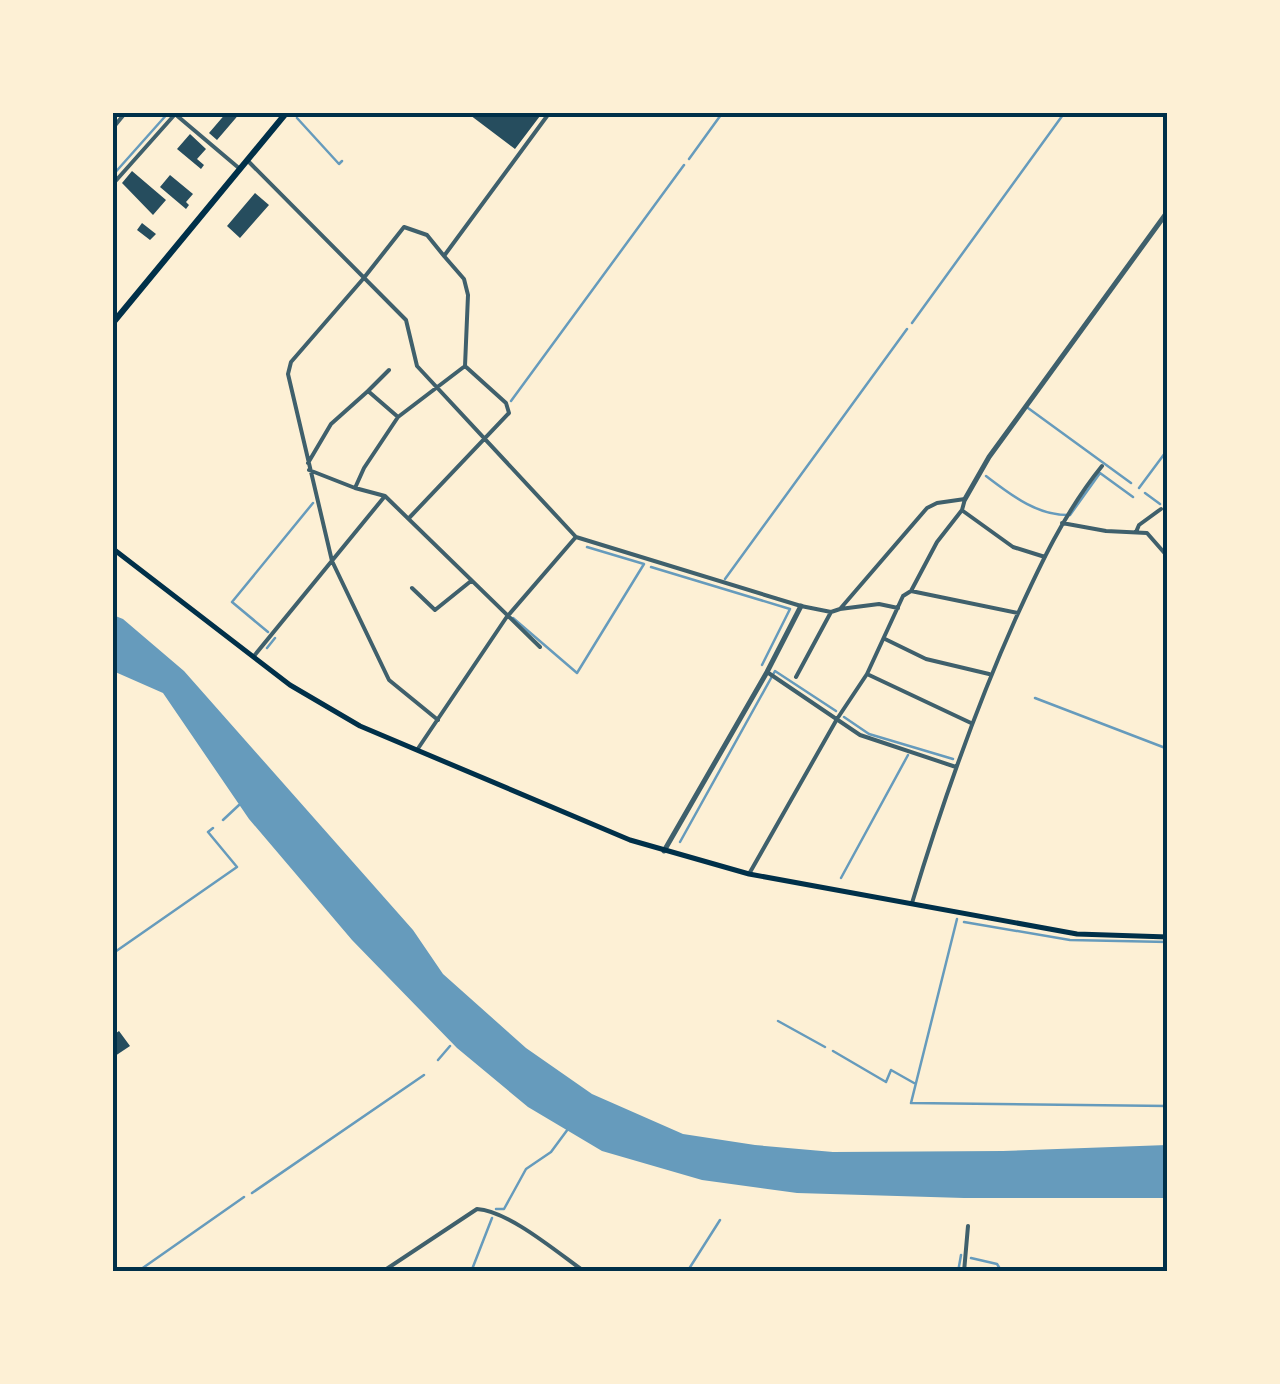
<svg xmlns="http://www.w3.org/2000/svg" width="1280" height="1384" font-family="'DejaVu Sans',sans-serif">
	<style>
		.water { fill: #669bbc }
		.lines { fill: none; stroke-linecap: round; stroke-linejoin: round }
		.stream { stroke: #669bbc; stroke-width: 2.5 }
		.building { fill: #264d5e }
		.minor { stroke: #3f606c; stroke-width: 4 }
		.tertiary { stroke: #3f606c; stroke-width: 5 }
		.secondary { stroke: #003049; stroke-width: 5 }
		.primary { stroke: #003049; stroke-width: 6 }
		.neatline { fill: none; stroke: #003049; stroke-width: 4 }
	</style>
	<rect width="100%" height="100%" fill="#fdf0d5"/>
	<!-- water -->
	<path class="water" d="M113,615L123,619L184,671L413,930L443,974L526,1048L592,1094L683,1134L755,1145L833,1152L1003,1151L1167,1145V1198H964L797,1193L702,1180L602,1151L528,1107L457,1048L352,940L249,819L163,693L113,671Z"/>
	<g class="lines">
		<!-- stream -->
		<path class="stream" d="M297,118L339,164L342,161
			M689,159L723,112
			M112,176L169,112
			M912,323L1065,112
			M511,401L684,165
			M1028,408L1131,483
			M986,476C1011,495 1037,516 1070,515L1100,473L1133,497
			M1139,488L1168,449
			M1145,493L1160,504
			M651,567L790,609L762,665
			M725,579L907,329
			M513,618L577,673L644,564L587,547
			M268,632L232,602L313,503
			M267,648L275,638
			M1035,698L1168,749
			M844,717L869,734L953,759
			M223,820L239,805
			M680,842L775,671L836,711
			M841,878L908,755
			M957,919L911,1103L1168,1106
			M964,922L1070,940L1168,942
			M112,954L237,867L208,832L213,828
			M778,1021L825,1047
			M833,1051L886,1082L891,1070L914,1083
			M438,1060L450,1046
			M252,1193L424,1075
			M496,1209H504L526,1169L551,1152L568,1129
			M971,1258L997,1264L1002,1272
			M137,1272L244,1197
			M471,1272L492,1218
			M687,1272L720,1220
			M921,1272H934
			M958,1272L961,1255"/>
	</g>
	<!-- building -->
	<path class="building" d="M227,112H241L217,140L209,133Z
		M466,112H543L515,149Z
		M190,134L206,149L197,159L204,165L201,169L177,149Z
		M132,171L166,200L153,215L122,183Z
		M170,175L193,194L186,202L189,205L186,209L160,187Z
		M255,193L269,205L240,238L227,226Z
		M142,223L156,234L150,240L137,230Z
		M119,1031L130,1046L115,1056L112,1036Z"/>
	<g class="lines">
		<!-- minor -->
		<path class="minor" d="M175,114L240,169
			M112,129L126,112
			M249,162L406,320L417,366L576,537L801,606L831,612
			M112,185L177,112
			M465,366L398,417L364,468L355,488L385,496L540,647
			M368,391L389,370
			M308,463L331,424L368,391L398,417
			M309,470L355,488
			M963,511L1013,547L1045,557
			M410,517L509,413L506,403L465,366L468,295L464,279L444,256L550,112
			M1062,523L1106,531L1147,533L1168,557
			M1136,532L1139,525L1161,509
			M412,588L435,610L471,581
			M911,591L1018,613
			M840,609L879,604L898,608
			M885,639L926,659L989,674
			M254,656L385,496
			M767,672L860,735L956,767
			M867,674L971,723
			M796,677L831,612L840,609L927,508L937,503L965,499
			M438,720L389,680L332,561L288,374L291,362L363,279L404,227L427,235L444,256
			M417,750L506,618L575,538
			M749,874L837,719L867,674L903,596L911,591L937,542L962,510L965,499
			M912,903C941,807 974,712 1015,620C1040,565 1064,513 1102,466
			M382,1272L477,1209C509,1211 558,1253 585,1272
			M964,1272L968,1226"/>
		<!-- tertiary -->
		<path class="tertiary" d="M965,499L989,457L1168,211
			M664,851L767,672L801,606"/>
		<!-- secondary -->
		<path class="secondary" d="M112,548L290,685L360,726L630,840L749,874L1077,934L1168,937"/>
		<!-- primary -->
		<path class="primary" d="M112,324L287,112"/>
	</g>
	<!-- border -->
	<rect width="1280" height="1384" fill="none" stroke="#fdf0d5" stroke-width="230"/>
	<rect x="115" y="115" width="1050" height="1154" class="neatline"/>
</svg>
